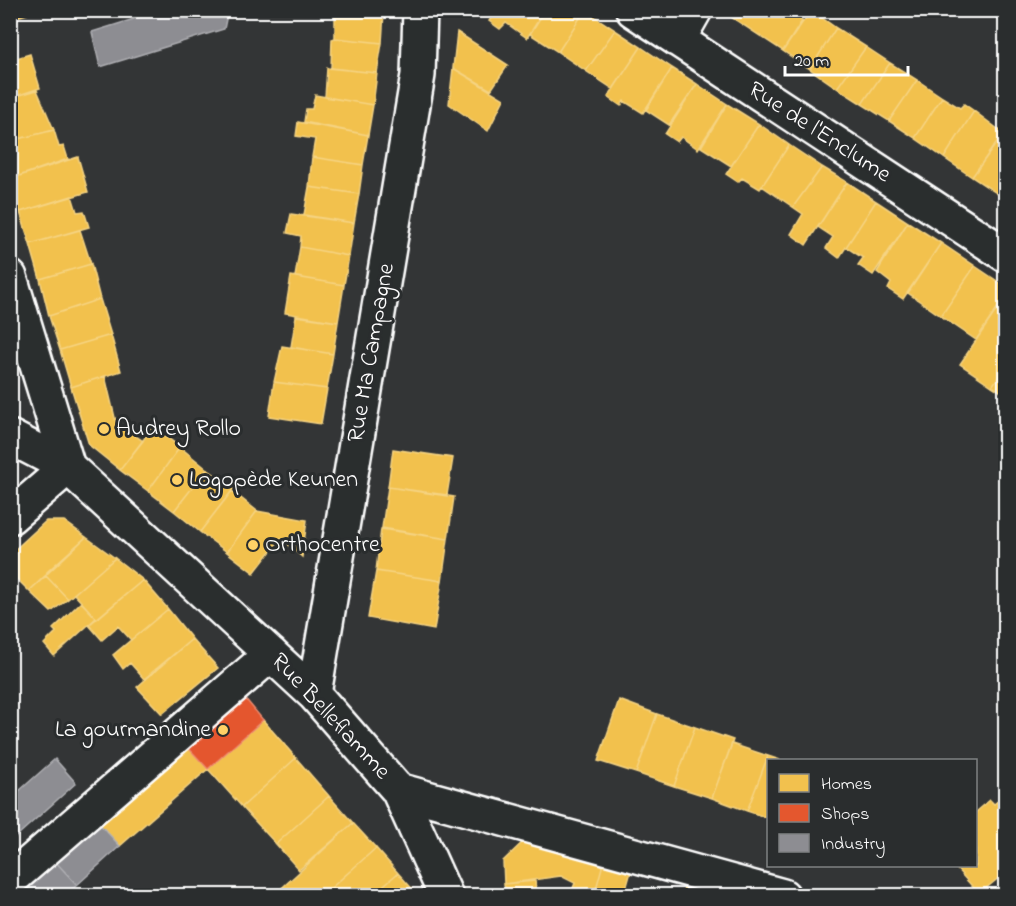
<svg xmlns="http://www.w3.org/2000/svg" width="1016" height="906" font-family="'Indie Flower',sans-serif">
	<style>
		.homes { fill: #f2c14e; stroke: #f6d483; stroke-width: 1.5 }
		.shops { fill: #e4572e; stroke: #ec896d; stroke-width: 1.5 }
		.industry { fill: #8d8d92; stroke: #afafb3; stroke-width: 1.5 }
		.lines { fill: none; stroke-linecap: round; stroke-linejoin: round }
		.minor-casing { stroke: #fff; stroke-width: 38 }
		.minor { stroke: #2a2d2e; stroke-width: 33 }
		.poi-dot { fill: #ffd166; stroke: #2a2d2e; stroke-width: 2 }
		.labels { text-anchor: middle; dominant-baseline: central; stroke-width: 6; stroke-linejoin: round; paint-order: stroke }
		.street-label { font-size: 24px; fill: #fff; stroke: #2a2d2e }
		.poi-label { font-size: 24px; fill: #fff; stroke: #2a2d2e; text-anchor: start }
	</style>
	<rect width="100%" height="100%" fill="#333536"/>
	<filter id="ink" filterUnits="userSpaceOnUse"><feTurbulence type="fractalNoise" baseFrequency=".0167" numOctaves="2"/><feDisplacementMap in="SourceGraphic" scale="12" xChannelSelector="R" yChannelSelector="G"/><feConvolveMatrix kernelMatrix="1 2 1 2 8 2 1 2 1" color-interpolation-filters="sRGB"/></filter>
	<g filter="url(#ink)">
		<!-- homes -->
		<path class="homes" d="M10,10H26L27,14L10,19Z
			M496,10H545L527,38L506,23L500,29L489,21Z
			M545,10H585L558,52L530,34Z
			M585,10L615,30L586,71L558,52Z
			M731,10H788L802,21L783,51L728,15Z
			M811,10L836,28L810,69L783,51Z
			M335,12H384L382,43L335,38Z
			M836,28L866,47L837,88L810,69Z
			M615,30L641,47L613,89L586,71Z
			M457,32L508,65L491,90L453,68Z
			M335,38L382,43L377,73L331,68L332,39Z
			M641,47L672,68L643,113L624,101L621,106L608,97Z
			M866,47L890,63L862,104L837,88Z
			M30,54L40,88L10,98V60Z
			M890,63L917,80L889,121L862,104Z
			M327,68L377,73L373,105L325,97Z
			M453,68L504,99L488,131L449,104Z
			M672,68L697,84L669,125L646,110Z
			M917,80L942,97L915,138L889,121Z
			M697,84L727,104L698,149L681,137L677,142L665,134Z
			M37,90L54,130L10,141V98Z
			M315,95L373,105L368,135L304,122L306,109H312Z
			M942,97L960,108L964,104L974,111L944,158L915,138Z
			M727,104L759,124L731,166L701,147Z
			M974,111L1003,133L972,177L944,158Z
			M298,122L368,135L363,165L312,157L315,139L296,136Z
			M759,124L789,145L760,189L742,178L738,182L726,174Z
			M54,130L59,147L64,146L68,159L10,179V141Z
			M1001,137L1006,140V189L1001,196L972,177Z
			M789,145L822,167L793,207L762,186Z
			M78,157L88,192L20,212L10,179Z
			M312,157L363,165L359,194L309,187Z
			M822,167L847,182L806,245L791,234L803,214L793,207Z
			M847,182L876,201L839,258L826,248L833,237L818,227Z
			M309,187L359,194L354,223L304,215Z
			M72,196L77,212L84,211L89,227L30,244L20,212Z
			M876,201L908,222L873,275L858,265L863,258L846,247Z
			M291,214L354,223L349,256L300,247L301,236L287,233Z
			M908,222L941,243L903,299L888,289L891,283L877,272Z
			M80,230L91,264L40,279L30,244Z
			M941,243L975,266L941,316L908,293Z
			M300,247L349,256L344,285L295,277Z
			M91,264L100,299L49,316L40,279Z
			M975,266L1006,287V295L976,340L941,316Z
			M291,276L344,285L338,322L285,313Z
			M100,299L111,335L60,350L49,316Z
			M998,308L1006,313V367L992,386L960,364Z
			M296,316L338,322L333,354L291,347Z
			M111,335L121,371L71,387L60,350Z
			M282,346L333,354L327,389L274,382Z
			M1006,367V395L992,386Z
			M105,376L116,422L143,441L120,470L89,445L71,387Z
			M274,382L327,389L321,424L269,416Z
			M153,427L180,447L148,491L120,470Z
			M180,447L207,469L174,511L148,491Z
			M393,449L453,458L447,495L388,487Z
			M207,469L234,488L200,532L174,511Z
			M388,487L454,497L448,539L382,528Z
			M232,491L257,511L227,552L200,532Z
			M257,511L307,520L302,557L281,538L254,573L227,552Z
			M46,521H64L86,537L29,591L10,572V554Z
			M381,529L448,539L442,581L376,571Z
			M86,537L115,558L68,599L46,576L47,572Z
			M115,558L143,580L97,619L74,594Z
			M376,571L442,581L434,630L368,618Z
			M46,576L68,599L51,612L29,591Z
			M143,580L168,609L131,640L118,626L102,640L89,625Z
			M81,602L96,618L54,656L44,644L56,632L53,629Z
			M168,609L192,639L144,679L130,663L123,669L113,655Z
			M192,639L218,668L162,714L137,687Z
			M619,700L657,714L636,773L598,761Z
			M657,714L695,727L674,786L636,773Z
			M263,720L296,758L242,807L208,769Z
			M695,727L733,740L712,798L674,786Z
			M182,741L208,769L120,846L94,818Z
			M732,744L768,756L747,811L712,798Z
			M768,756L780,760H768V818L747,811Z
			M296,758L329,796L276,844L242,807Z
			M1006,794V872L979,894L954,866H976V812L990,800L994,804Z
			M329,796L353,823L299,870L276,844Z
			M353,823L376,848L322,896H273Z
			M528,837L604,860L594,896H560L571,893L575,883L561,876L504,884L503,861Z
			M376,848L398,873L371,896H322Z
			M604,860L632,868L624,896H594Z
			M398,873L417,894L371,896Z
			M535,881L537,896H506L504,884Z
			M684,888L708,896H682Z"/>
		<!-- shops -->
		<path class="shops" d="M239,691L263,720L208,769L182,741Z"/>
		<!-- industry -->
		<path class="industry" d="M163,10H176L178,14L188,10H228L224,29L100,67L92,32Z
			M55,759L76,783L10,842V799Z
			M94,818L120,846L77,885L53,859Z
			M53,859L77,885L65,896H11Z"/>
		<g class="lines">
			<!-- minor casing -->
			<g class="minor-casing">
				<path id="minor" d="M633,10L1006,255
					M678,40L695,10
					M10,277L68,467L10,517
					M10,437L68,467L314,694L398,790L783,896
					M314,694L418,75L420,10
					M398,790L446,896
					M10,880L271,654"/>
			</g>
			<!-- minor -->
			<use href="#minor" class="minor"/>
		</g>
	</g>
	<!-- markers -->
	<g class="poi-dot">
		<circle cx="104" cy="429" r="6"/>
		<circle cx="177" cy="480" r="6"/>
		<circle cx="253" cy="545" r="6"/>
		<circle cx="223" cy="730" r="6"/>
	</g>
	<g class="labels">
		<!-- street labels -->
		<g class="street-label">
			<text transform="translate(819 133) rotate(33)">Rue de l'Enclume</text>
			<text transform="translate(372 353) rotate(-80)">Rue Ma Campagne</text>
			<text transform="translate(330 717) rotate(47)">Rue Belleflamme</text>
		</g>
		<!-- poi labels -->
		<g class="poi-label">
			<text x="116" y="429">Audrey Rollo</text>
			<text x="189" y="480">Logopède Keunen</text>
			<text x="265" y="545">Orthocentre</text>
			<text x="211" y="730" text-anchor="end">La gourmandine</text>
		</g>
	</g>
	<!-- margin -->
	<rect width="1016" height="906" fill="none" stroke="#2a2d2e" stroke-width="36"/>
	<rect x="18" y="18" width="980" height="870" fill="none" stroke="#fff" stroke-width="2" filter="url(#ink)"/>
	<!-- legend -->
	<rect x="767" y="759" width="210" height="108" fill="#2a2d2e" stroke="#7f8182" stroke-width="1.5"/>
	<rect x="779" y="774" width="30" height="18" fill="#f2c14e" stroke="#7f8182" stroke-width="1.5"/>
	<text x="821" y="789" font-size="18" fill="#ffffff">Homes</text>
	<rect x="779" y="804" width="30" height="18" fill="#e4572e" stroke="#7f8182" stroke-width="1.5"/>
	<text x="821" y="819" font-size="18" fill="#ffffff">Shops</text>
	<rect x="779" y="834" width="30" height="18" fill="#8d8d92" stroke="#7f8182" stroke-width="1.5"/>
	<text x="821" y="849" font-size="18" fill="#ffffff">Industry</text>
	<!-- scale -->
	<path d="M785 66v9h123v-9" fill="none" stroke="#ffffff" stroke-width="3"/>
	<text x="794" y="66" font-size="18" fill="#ffffff" stroke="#2a2d2e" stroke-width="4.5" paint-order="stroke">20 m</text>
</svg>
